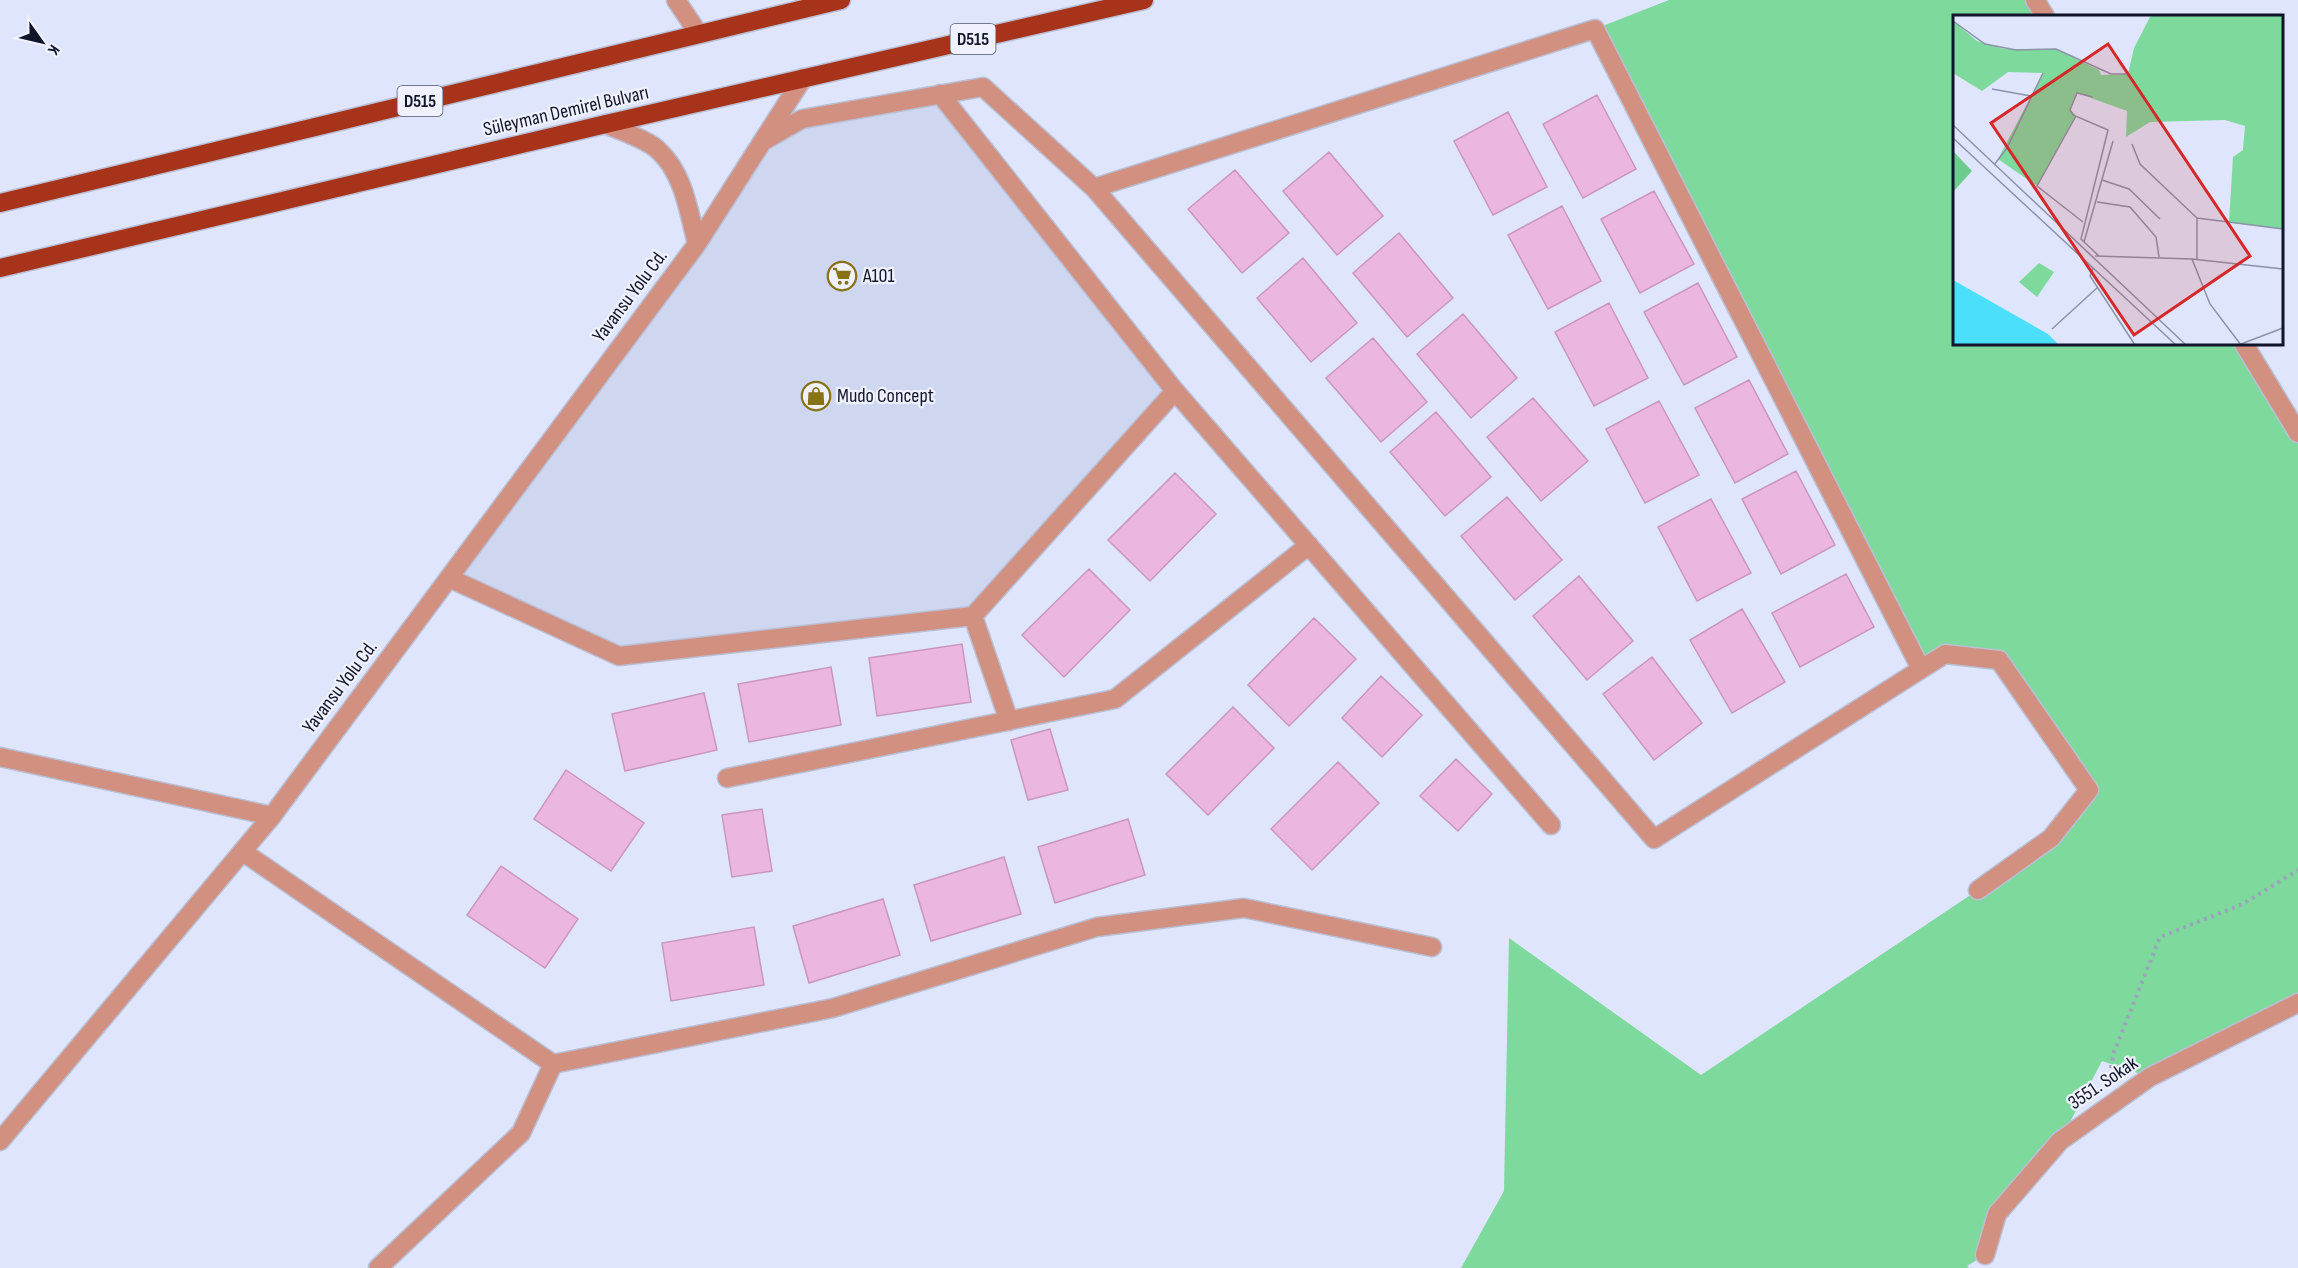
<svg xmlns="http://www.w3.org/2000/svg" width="2298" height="1268" font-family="'Sofia Sans Condensed',sans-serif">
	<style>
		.built { fill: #cfd6f0 }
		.green { fill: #7ed99d }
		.building { fill: #ebb6e0; stroke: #ca96bf; stroke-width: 1.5 }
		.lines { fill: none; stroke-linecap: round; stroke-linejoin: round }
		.minor-casing { stroke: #b9c0d6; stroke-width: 21 }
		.trunk-casing { stroke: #b9c0d6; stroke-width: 21 }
		.path { stroke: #9da3ba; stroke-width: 4; stroke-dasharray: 3 4.5; stroke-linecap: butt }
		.minor { stroke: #d29080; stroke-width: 18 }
		.trunk { stroke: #a7341a; stroke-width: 18 }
		.labels { text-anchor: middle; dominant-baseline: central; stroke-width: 4.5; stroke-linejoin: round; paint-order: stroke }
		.shield { fill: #eff2fe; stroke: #545769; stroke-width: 1.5 }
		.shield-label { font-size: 18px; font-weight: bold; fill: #111529 }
		.street-label { font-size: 20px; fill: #111529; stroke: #eff2fe }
		.poi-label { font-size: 20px; fill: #111529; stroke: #eff2fe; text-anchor: start }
		.inset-road { fill: none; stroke: #8c92a8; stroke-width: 1.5 }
		.view { fill: #d62828; fill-opacity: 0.15; stroke: #d62828; stroke-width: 3 }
		.inset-edge { fill: none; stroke: #111529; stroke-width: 3 }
	</style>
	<rect width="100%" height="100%" fill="#dee5fc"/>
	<!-- built -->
	<path class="built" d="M940,94L1175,391L973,616L619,656L449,578L762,142L802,119Z"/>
	<!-- green -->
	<path class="green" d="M1669,0H2035L2045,16H1954V344H2244L2298,433V1003L2150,1077L2102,1061L2060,1141L1997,1214L1985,1255L1967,1266L1969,1268H1461L1504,1191L1509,938L1701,1075L1978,890L2051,838L2088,790L1999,660L1946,654L1921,669L1595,29Z"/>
	<!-- building -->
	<path class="building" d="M1597,95L1636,169L1583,198L1543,124Z
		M1508,112L1547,187L1493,215L1454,141Z
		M1329,152L1383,216L1337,255L1283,191Z
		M1235,170L1289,233L1242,273L1188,209Z
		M1654,191L1694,264L1640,293L1601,219Z
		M1562,206L1601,281L1548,309L1508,235Z
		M1399,233L1453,298L1407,337L1353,273Z
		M1303,258L1357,323L1311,362L1257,298Z
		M1698,283L1737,357L1684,385L1644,312Z
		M1609,303L1648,378L1594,406L1555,332Z
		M1463,314L1517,378L1471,418L1417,354Z
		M1373,338L1427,402L1381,442L1326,378Z
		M1749,380L1788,454L1735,483L1695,408Z
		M1533,398L1588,461L1541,501L1487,437Z
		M1659,401L1699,475L1645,503L1606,429Z
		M1436,412L1491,477L1445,516L1390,452Z
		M1796,471L1835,545L1781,574L1742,499Z
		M1175,473L1216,514L1150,581L1108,540Z
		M1507,497L1562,560L1515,600L1461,536Z
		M1711,499L1751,573L1697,601L1658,527Z
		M1089,569L1130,610L1064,677L1022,635Z
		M1846,574L1874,627L1800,667L1772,613Z
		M1579,576L1633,641L1587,680L1533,616Z
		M1742,609L1785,682L1732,713L1690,640Z
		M1314,618L1356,659L1289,726L1248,685Z
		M962,644L971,702L877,716L869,658Z
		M1652,657L1702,723L1654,760L1603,694Z
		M831,667L841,725L749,742L738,684Z
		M1381,676L1422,715L1382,757L1342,718Z
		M704,693L717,750L625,771L612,714Z
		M1233,707L1274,748L1208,815L1166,774Z
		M1050,729L1068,790L1028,800L1011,740Z
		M1456,759L1492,794L1458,831L1420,796Z
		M1338,762L1379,803L1312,870L1271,829Z
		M566,770L644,823L611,871L534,819Z
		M762,809L772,871L732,877L722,815Z
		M1128,819L1145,875L1055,903L1038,847Z
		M1004,857L1021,914L931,941L914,885Z
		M501,866L578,919L545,968L467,915Z
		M883,899L900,955L809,983L793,926Z
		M754,927L764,985L671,1001L662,943Z"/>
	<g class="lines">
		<!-- minor casing -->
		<g class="minor-casing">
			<path id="minor" d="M676,0L698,33
				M2035,0L2045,16
				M940,94L1175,391L1551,825
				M606,124C620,131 649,140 659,151C684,174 689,213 697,244
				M762,142L802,119L983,87L1094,188L1654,839L1945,654L1999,660L2089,790L2051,838L1978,890
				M1094,188L1595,29L1921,669
				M2244,344L2298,433
				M449,578L619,656L973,616L1175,391
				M973,616L1009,721
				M0,757L272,816
				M727,778L1115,699L1309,545
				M243,852L553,1064L833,1008L1097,927L1244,908L1432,947
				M0,1141L272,816L697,244L803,78
				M1985,1255L1997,1214L2060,1141L2150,1077L2298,1003
				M378,1268L521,1133L553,1064"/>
		</g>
		<!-- trunk casing -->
		<g class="trunk-casing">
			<path id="trunk" d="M0,203L841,0
				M0,268L606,124L1144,0"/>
		</g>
		<!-- path -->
		<path class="path" d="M2111,1068L2114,1052L2160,937L2243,904L2298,870"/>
		<!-- minor -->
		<use href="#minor" class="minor"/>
		<!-- trunk -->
		<use href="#trunk" class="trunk"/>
	</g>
	<!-- icons -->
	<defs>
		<g id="supermarket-ring" transform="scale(1.5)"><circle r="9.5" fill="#eff2fe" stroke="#897214" stroke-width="1.5"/><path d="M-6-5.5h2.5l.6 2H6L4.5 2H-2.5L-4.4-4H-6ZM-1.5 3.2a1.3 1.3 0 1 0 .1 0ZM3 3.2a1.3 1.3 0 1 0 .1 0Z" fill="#897214"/></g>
		<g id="shop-ring" transform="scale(1.5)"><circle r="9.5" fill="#eff2fe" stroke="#897214" stroke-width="1.5"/><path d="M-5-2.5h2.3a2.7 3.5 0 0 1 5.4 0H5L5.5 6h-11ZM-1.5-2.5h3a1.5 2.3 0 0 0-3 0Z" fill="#897214"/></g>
	</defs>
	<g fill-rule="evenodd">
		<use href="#supermarket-ring" x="842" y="276"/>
		<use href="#shop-ring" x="816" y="396"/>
	</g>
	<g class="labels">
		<!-- shield labels -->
		<g class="shield">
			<rect x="950.5" y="24" width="45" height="30" rx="4.5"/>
			<rect x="397.5" y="86" width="45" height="30" rx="4.5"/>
		</g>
		<g class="shield-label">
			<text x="973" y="39">D515</text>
			<text x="420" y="101">D515</text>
		</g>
		<!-- street labels -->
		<g class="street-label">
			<text transform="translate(566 111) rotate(-13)">Süleyman Demirel Bulvarı</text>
			<text transform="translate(630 296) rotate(-53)">Yavansu Yolu Cd.</text>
			<text transform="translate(340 687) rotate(-53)">Yavansu Yolu Cd.</text>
			<text transform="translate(2103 1083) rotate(-34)">3551. Sokak</text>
		</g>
		<!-- poi labels -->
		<g class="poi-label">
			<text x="863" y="276">A101</text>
			<text x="837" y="396">Mudo Concept</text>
		</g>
	</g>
	<!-- overview -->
	<g transform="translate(1953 15)">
		<rect width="330" height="330" fill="#dee5fc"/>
		<path d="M198,0H330V214L276,207L280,142L290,135L292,111L272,105L197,107L173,122L174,96L124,78L117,94L123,101L84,171L45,144L90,58L55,57L29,76L0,58V6L24,26L51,34H103L146,55L148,60L175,59L181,33ZM86,248L101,257L84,282L66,267Z" fill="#7ed99d"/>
		<path d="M0,136L19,156L0,177Z" fill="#6ccc8e"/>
		<path d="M0,265L95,319L106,330H0Z" fill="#4bdffc"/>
		<path class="inset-road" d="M0,6L32,29L63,35L103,34L158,59H173M39,74L78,81M140,82L124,78L117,95L120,100L155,115L128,224L146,241M123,101L84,171L130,207M0,110L233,330M0,123L223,330M179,129L187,149L244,203V244M41,150L54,133L90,58M149,165L176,174L207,204M144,187L177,192L203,222L206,242M244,203L330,214M131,227L160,126M142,241L239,244L330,254M239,244L257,289L288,330M140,253L137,261L182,330M99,314L145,272M288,329L330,313"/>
		<path class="view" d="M155,29L297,241L181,320L38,108Z"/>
		<rect width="330" height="330" class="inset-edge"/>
	</g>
	<!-- north arrow -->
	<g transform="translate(42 42) rotate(124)" stroke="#eff2fe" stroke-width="4.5" paint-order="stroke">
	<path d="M0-4.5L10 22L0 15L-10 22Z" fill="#111529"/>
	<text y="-9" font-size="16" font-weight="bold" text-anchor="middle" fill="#111529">K</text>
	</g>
</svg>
